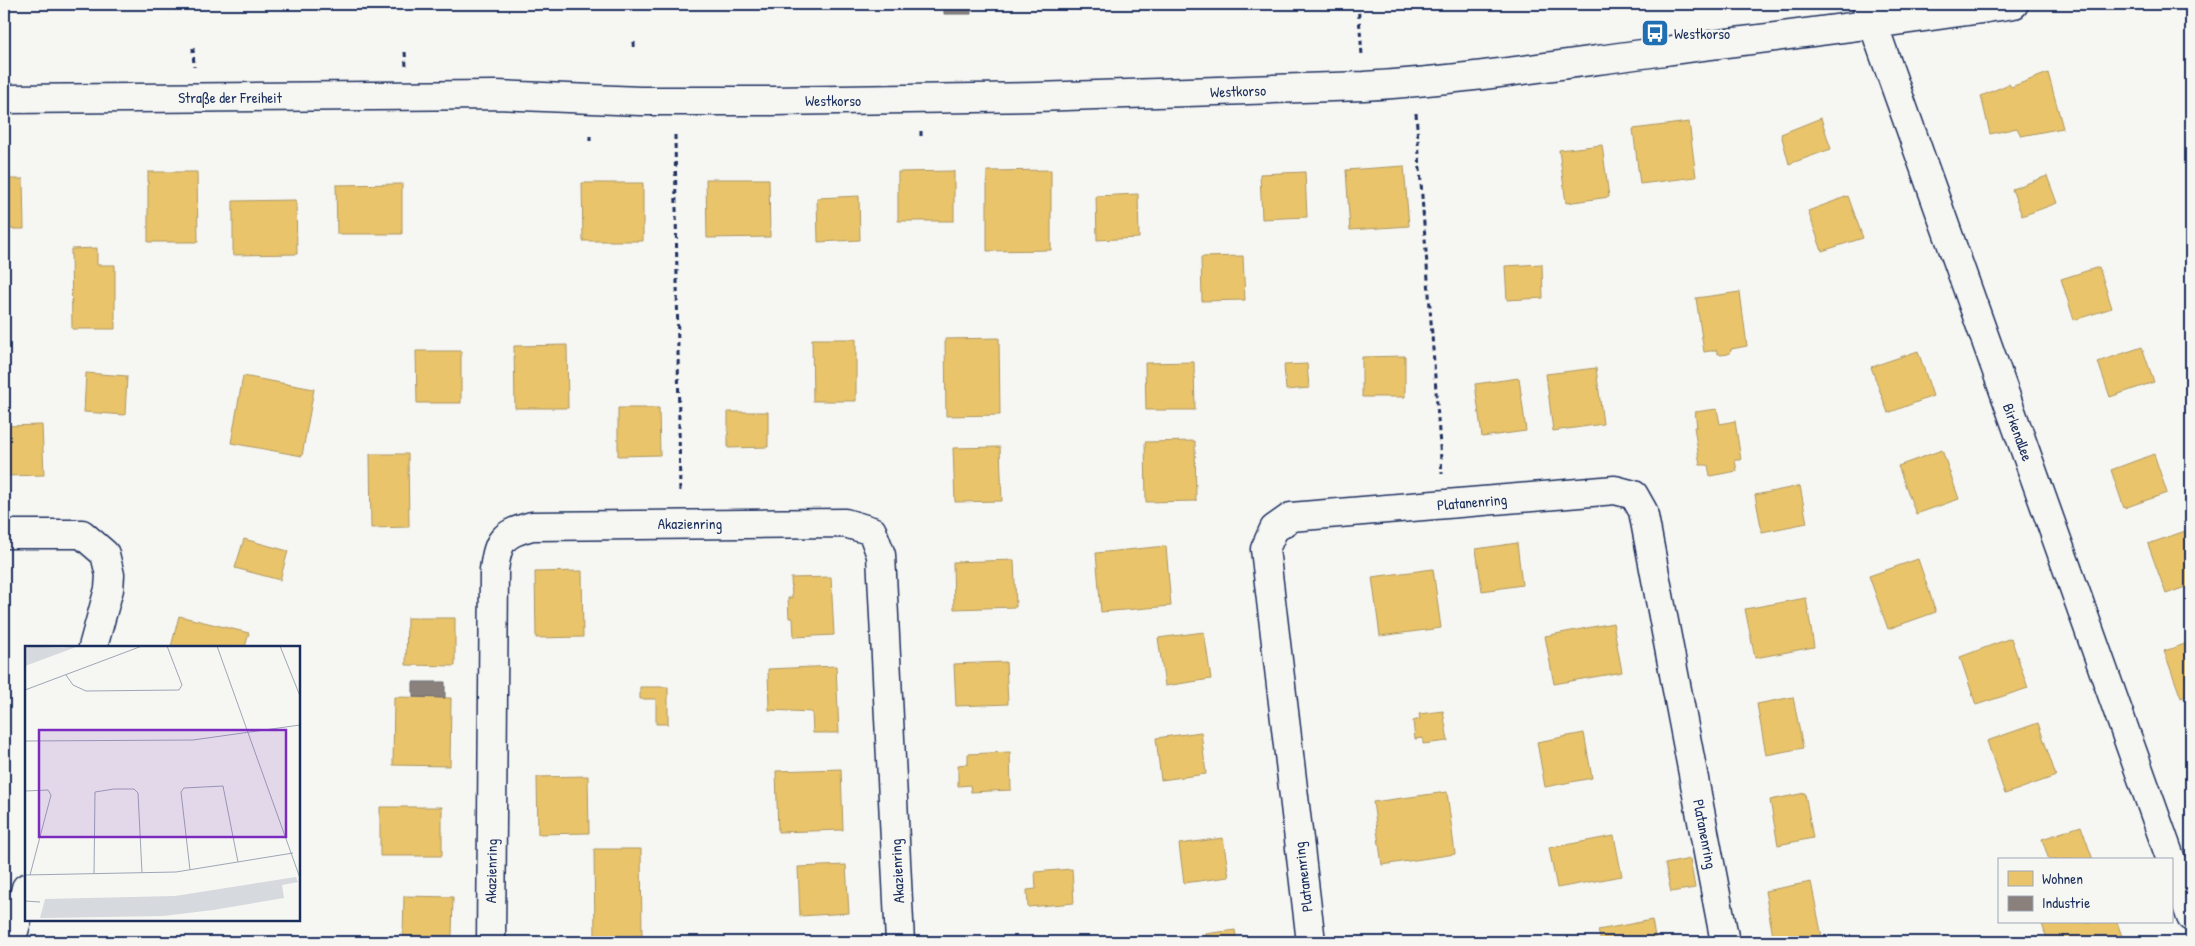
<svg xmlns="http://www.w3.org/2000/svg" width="2195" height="946" font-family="'Patrick Hand',sans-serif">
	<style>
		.homes { fill: #e9c46a; stroke: #ab9766 }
		.industry { fill: #8a817c; stroke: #696873 }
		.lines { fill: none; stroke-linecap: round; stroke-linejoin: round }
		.minor-casing { stroke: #1b2f5e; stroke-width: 31 }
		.path { stroke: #1b2f5e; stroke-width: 3; stroke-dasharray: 5 4; stroke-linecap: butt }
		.minor { stroke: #f6f6f2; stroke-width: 28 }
		.labels { text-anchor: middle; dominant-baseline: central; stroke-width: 5; stroke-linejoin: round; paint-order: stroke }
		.poi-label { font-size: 15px; fill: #1b2f5e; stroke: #f6f6f2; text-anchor: start }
		.street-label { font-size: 15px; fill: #1b2f5e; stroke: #f6f6f2 }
		.inset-road { fill: none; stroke: #9ea6b7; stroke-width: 1 }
		.view { fill: #7b2cbf; fill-opacity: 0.15; stroke: #7b2cbf; stroke-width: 2.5 }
		.inset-edge { fill: none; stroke: #1b2f5e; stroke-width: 2.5 }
	</style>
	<rect width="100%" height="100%" fill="#f6f6f2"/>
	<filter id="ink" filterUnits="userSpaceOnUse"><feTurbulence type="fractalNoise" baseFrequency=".02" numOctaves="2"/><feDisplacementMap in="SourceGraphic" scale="10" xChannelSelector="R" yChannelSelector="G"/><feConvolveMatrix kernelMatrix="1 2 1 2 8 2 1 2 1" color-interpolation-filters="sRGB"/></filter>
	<g filter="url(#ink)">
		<!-- homes -->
		<path class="homes" d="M887,4H941V9H887Z
			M2048,73L2063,128L2021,136L2017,128L1990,134L1981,96L2009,84L2011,87Z
			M1821,118L1831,149L1789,164L1781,134Z
			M1689,122L1696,177L1640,184L1633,129Z
			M1602,145L1609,197L1566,203L1559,150Z
			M1404,166L1409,226L1350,230L1346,170Z
			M1051,170V250L987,251V171Z
			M954,171V221H898V172Z
			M148,172H197L198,242H148Z
			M1305,172L1307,217L1262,219L1260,174Z
			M2047,176L2057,203L2022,216L2012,189Z
			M4,179H23L24,229H4Z
			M706,179H769L770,237L707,238Z
			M582,183H643V241H583Z
			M402,184V234H337L336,185Z
			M1138,194L1139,238L1097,240L1096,196Z
			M859,196L860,240L818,242L817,198Z
			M1848,196L1863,238L1822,251L1808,211Z
			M296,200L297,254L233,255V201Z
			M97,248V265H115V329H72L71,249Z
			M1243,256L1245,300L1202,301L1201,257Z
			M1542,264L1543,298L1507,300L1505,266Z
			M2099,267L2112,308L2074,320L2061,279Z
			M1740,292L1747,346L1731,349V351L1728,354L1721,355L1717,353V350L1704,352L1696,298Z
			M999,338L1000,415L946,416L945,339Z
			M812,339H856V401H813Z
			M567,345L568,408H515L514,346Z
			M2142,347L2154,382L2110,397L2098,362Z
			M416,351H461V403H417Z
			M1918,351L1933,396L1888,413L1871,367Z
			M1405,356V397H1362V357Z
			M1194,362L1195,410H1146L1145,363Z
			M1307,364L1309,388L1286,390L1284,365Z
			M1596,368L1603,424L1553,431L1546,374Z
			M86,373L127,376L125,415L84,412Z
			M243,376L314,389L302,456L231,443Z
			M1519,378L1526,431L1482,437L1475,384Z
			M618,408H659L660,455L618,456Z
			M1717,409L1720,424L1735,421L1741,460H1735L1737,471L1710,476L1708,465H1700L1694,427H1697L1695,412Z
			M728,412H768V447L728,448Z
			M42,425L44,475L4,476V426Z
			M1195,441L1196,501L1146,502L1145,442Z
			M1000,447L1002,501L955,502L953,448Z
			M1942,450L1959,499L1916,514L1898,466Z
			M370,454H408L409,527L371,528Z
			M2154,454L2167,493L2124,508L2111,470Z
			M1800,486L1807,523L1762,532L1755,495Z
			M2191,529V585L2166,594L2148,544Z
			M244,539L288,551L280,580L235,568Z
			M1517,543L1522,585L1482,591L1476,549Z
			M1166,546L1171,606L1101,612L1096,553Z
			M1918,559L1936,612L1888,629L1869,576Z
			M1014,560L1016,607L954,609L953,562Z
			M1433,569L1441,628L1380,636L1372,577Z
			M582,571L583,637L536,638L535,572Z
			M831,577L834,635L794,637L793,618H789L788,598H792L791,578Z
			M1806,598L1814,647L1755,658L1745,609Z
			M179,616L249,633L245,647H171Z
			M407,618H455V666L406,665Z
			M1613,623L1622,672L1554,684L1545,636Z
			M1204,632L1211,679L1165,686L1158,638Z
			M2011,638L2028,688L1976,705L1960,657Z
			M2191,642V694L2181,698L2164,651Z
			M1006,662L1008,704L956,706L954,664Z
			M836,666L839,733H813L812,712L769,710L768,669Z
			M640,687H668V724H656V699H640Z
			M394,697L451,698L450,766L393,765Z
			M1793,697L1803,748L1766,755L1757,704Z
			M1443,711L1448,741L1423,744V738L1415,739L1413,721L1420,719L1419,714Z
			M2038,723L2056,776L2005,794L1987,741Z
			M1201,732L1206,774L1161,780L1156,738Z
			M1584,733L1592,778L1545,787L1537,742Z
			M1010,752L1011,790L971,792L970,785L958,786V765L968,764V754Z
			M841,769L843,830L778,832L776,771Z
			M588,776L589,833L538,834L537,777Z
			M1447,792L1455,854L1382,865L1373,802Z
			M1805,793L1813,838L1778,845L1770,800Z
			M380,807H442V856H380Z
			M2081,826L2093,860H2049L2042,839Z
			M1614,836L1622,876L1557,888L1549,848Z
			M1223,838L1229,877L1184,883L1179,844Z
			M594,849H641L642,936L595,937Z
			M1690,859L1695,888L1671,892L1665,864Z
			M846,865L849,913L800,916L798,867Z
			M1072,869L1074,903L1028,907L1027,890L1036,889L1035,872Z
			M1811,882L1823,942H1774L1765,891Z
			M404,896L453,897L452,936H403Z
			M1652,920L1656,942H1601L1598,930Z
			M2047,922H2117L2124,942H2048L2042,924Z
			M1235,930L1237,942H1206L1205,934Z"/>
		<!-- industry -->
		<path class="industry" d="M944,4H971V14H944Z
			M413,682H445V698L413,697Z"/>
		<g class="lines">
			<!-- minor casing -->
			<g class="minor-casing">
				<path id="minor" d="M1866,4L2171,860
					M4,99L496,95L640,101H772L1036,97L1364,86C1465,80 1565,64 1665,51C1781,36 1898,22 2014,4
					M4,534H82L105,554L110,575L109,589L93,647
					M2171,860L2191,917
					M11,942L26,888
					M491,942L494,570C498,540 502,534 532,526L845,523L872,531L881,555L900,942
					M1311,942L1265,549L1274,529L1291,517L1615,490L1634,495L1643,511L1725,942"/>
			</g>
			<!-- path -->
			<path class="path" d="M1358,4L1362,55
				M634,42V49
				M193,48L194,67
				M405,52L406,66
				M1416,113L1442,474
				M921,131V137
				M675,135L680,495
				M590,136V142"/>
			<!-- minor -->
			<use href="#minor" class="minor"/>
		</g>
	</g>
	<!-- icons -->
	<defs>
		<g id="bus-square" transform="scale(1.4375)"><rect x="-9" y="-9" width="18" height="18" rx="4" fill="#1f6fb2" stroke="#f6f6f2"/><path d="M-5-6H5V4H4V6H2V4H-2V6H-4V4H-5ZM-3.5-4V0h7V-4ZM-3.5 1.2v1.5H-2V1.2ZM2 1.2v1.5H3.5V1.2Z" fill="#fff"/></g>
	</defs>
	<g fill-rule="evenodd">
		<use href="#bus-square" x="1655" y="33"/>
	</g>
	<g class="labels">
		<!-- poi labels -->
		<g class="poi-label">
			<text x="1674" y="33">Westkorso</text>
		</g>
		<!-- street labels -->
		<g class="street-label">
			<text transform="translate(1238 91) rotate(-2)">Westkorso</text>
			<text x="230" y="97">Straße der Freiheit</text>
			<text x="833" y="100">Westkorso</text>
			<text transform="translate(2018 432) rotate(70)">Birkenallee</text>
			<text transform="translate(1472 502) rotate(-5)">Platanenring</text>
			<text x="690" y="523">Akazienring</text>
			<text transform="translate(1705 834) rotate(79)">Platanenring</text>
			<text transform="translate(491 871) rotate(-89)">Akazienring</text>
			<text transform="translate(897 871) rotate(-93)">Akazienring</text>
			<text transform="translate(1303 877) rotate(-97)">Platanenring</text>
		</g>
	</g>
	<!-- overview -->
	<g transform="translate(25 646)">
		<rect width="275" height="275" fill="#f6f6f2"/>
		<path d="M0,0L37,2L54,0L0,20ZM271,231L273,236L257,239L259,252L188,264L138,270L15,272L20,253L150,250Z" fill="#d6d9dd"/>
		<path class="inset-road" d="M192,0L275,232M255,0L275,50M41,29L48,39L61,45L154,44L157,39L142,0M0,44L117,0M0,95L168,94L275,79M0,145L23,144L26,149L5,229M165,224L156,146L159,142L198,140L213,216M69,228L70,146L89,143H109L113,147L117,227M0,229L151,226L268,207M0,255L15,256"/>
		<path class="view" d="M14,84H261V191H14Z"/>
		<rect width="275" height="275" class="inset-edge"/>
	</g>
	<!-- margin -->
	<rect width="2195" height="946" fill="none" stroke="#f6f6f2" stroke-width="20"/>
	<rect x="10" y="10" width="2175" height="926" fill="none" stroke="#1b2f5e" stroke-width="2" filter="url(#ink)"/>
	<!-- legend -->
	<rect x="1998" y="858" width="175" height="65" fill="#f6f6f2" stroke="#9ea6b7"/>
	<rect x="2008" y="871" width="25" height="15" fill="#e9c46a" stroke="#9ea6b7"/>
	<text x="2042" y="884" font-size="15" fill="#1b2f5e">Wohnen</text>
	<rect x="2008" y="896" width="25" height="15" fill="#8a817c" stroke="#9ea6b7"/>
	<text x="2042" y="908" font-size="15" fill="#1b2f5e">Industrie</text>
</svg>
